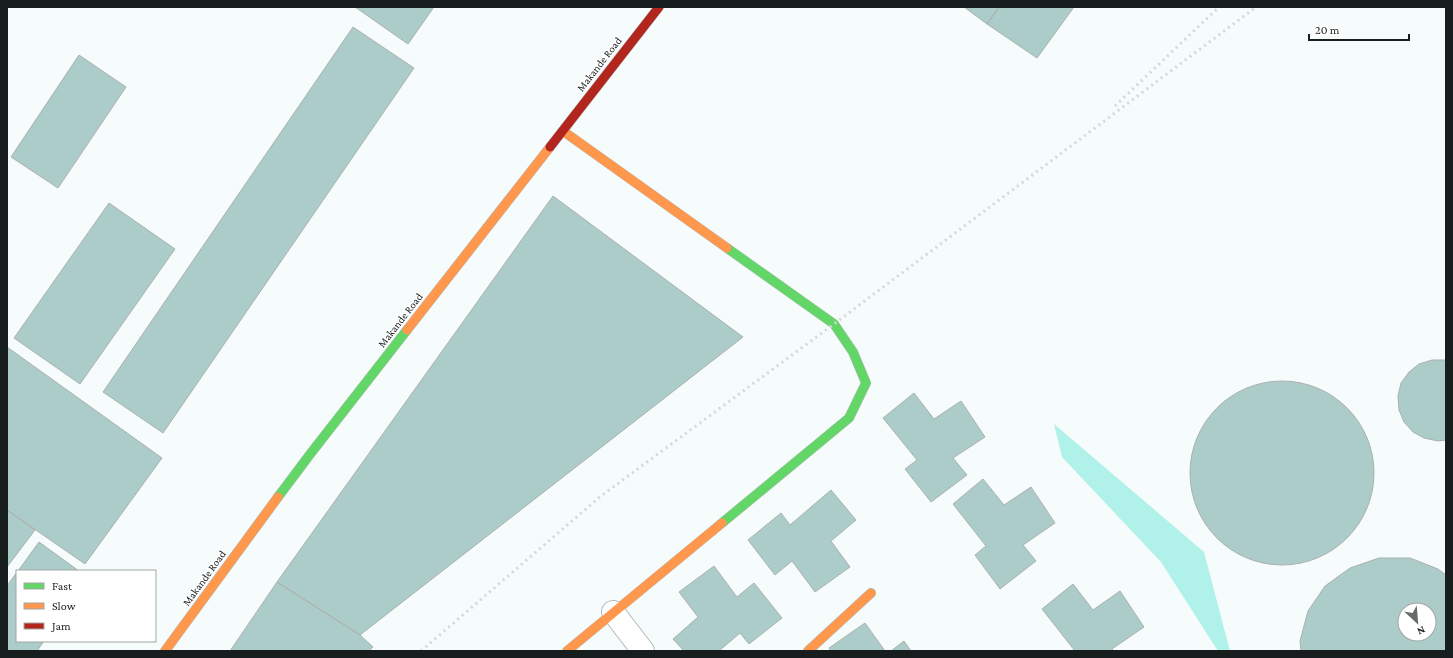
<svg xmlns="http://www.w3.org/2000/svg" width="1453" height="658" font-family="'Crimson Pro',serif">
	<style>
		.green { fill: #b0f1e9 }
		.building { fill: #abccc8; stroke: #abb1b0; fill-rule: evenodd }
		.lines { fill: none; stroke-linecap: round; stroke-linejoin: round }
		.street-casing { stroke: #b4bab9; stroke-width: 24 }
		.fast-casing { stroke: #b4bab9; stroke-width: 10 }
		.slow-casing { stroke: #b4bab9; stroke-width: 10 }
		.jam-casing { stroke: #b4bab9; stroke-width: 10 }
		.street { stroke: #fefffe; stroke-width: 22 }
		.fast { stroke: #63d668; stroke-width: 9 }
		.slow { stroke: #ff974d; stroke-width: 9 }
		.jam { stroke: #b3261e; stroke-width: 9 }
		.rail { stroke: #d6d7d7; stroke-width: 3; stroke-dasharray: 2 4; stroke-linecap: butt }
		.labels { text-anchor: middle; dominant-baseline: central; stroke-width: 3; stroke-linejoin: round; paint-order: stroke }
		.street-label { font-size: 11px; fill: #181e1e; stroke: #fff }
	</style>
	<rect width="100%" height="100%" fill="#f6fcfb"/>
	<!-- green -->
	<path class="green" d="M1054,424L1204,552L1230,651H1218L1161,562L1062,457Z"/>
	<!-- building -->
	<path class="building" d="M355,7H434L408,44Z
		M964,7H999L987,24Z
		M999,7H1074L1037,58L987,24Z
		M353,27L414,68L163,433L103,392Z
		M79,55L126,87L58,188L11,157Z
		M553,196L743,337L360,635L277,582Z
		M109,203L175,249L80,384L14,338Z
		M7,347L162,458L85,564L7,510Z
		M1432,360H1446V440L1438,441L1424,438L1413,432L1404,422L1399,410L1398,396L1401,383L1409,372L1419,364Z
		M1190 473a92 92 0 1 1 184 0a92 92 0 1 1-184 0Z
		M914,393L934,419L961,401L985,437L953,458L967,475L931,502L905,469L917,460L883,418Z
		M983,479L1004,505L1031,487L1055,523L1023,545L1036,561L1000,589L975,555L986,546L953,504Z
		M831,490L856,520L831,541L850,567L815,592L792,561L775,575L748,540L781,513L790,525Z
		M7,510L35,530L7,567Z
		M39,542L79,571H18Z
		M1379,558H1410L1438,569L1446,575V651H1301L1300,641L1308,611L1325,586L1350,568ZM1405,610H1429V634H1405Z
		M714,566L737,597L754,583L782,618L749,644L740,633L719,651H684L673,639L698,617L679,592Z
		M17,572V641H44L37,651H7V586Z
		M277,582L360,635L373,647L369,651H230Z
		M1073,584L1093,610L1120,591L1144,627L1112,649L1113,651H1075L1042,609Z
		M865,623L885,651H831L829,648Z
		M904,641L911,651H891Z"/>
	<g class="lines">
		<!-- street casing -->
		<g class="street-casing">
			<path id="street" d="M613,612L643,651"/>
		</g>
		<!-- fast casing -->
		<g class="fast-casing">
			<path id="fast" d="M278,497L311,453L407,330
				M722,523L849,418L866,383L853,352L834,324L727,248"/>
		</g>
		<!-- slow casing -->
		<g class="slow-casing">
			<path id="slow" d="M563,131L727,248
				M407,330L550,147
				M165,651L278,497
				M567,651L722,523
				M808,651L871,593"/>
		</g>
		<!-- jam casing -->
		<g class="jam-casing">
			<path id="jam" d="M550,147L659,7"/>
		</g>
		<!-- street -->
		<use href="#street" class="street"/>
		<!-- fast -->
		<use href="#fast" class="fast"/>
		<!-- slow -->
		<use href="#slow" class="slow"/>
		<!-- jam -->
		<use href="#jam" class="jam"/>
		<!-- rail -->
		<path class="rail" d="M1115,106L1219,7
			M421,651L601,496L834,324L1256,7"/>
	</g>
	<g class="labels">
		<!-- street labels -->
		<g class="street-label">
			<text transform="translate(599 64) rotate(-52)">Makande Road</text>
			<text transform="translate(400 320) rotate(-52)">Makande Road</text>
			<text transform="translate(204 578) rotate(-54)">Makande Road</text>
		</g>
	</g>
	<!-- border -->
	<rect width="1453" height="658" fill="none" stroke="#181e1e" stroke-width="16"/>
	<!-- legend -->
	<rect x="16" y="570" width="140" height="72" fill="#ffffff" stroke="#a3a5a5"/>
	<rect x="24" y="583" width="20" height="6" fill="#63d668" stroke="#a3a5a5"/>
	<text x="52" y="590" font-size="12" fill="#181e1e">Fast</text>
	<rect x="24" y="603" width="20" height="6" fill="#ff974d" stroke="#a3a5a5"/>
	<text x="52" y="610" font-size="12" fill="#181e1e">Slow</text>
	<rect x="24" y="623" width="20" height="6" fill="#b3261e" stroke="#a3a5a5"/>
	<text x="52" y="630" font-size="12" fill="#181e1e">Jam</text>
	<!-- north arrow -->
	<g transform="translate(1417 622) rotate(154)"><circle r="19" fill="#ffffff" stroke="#a3a5a5"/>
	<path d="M0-3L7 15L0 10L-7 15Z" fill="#666c6b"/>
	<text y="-6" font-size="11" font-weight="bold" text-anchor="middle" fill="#181e1e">N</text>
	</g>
	<!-- scale -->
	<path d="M1309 34v6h100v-6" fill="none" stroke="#181e1e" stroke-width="2"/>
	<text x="1315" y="34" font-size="12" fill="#181e1e" stroke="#ffffff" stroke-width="3" paint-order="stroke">20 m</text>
</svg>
